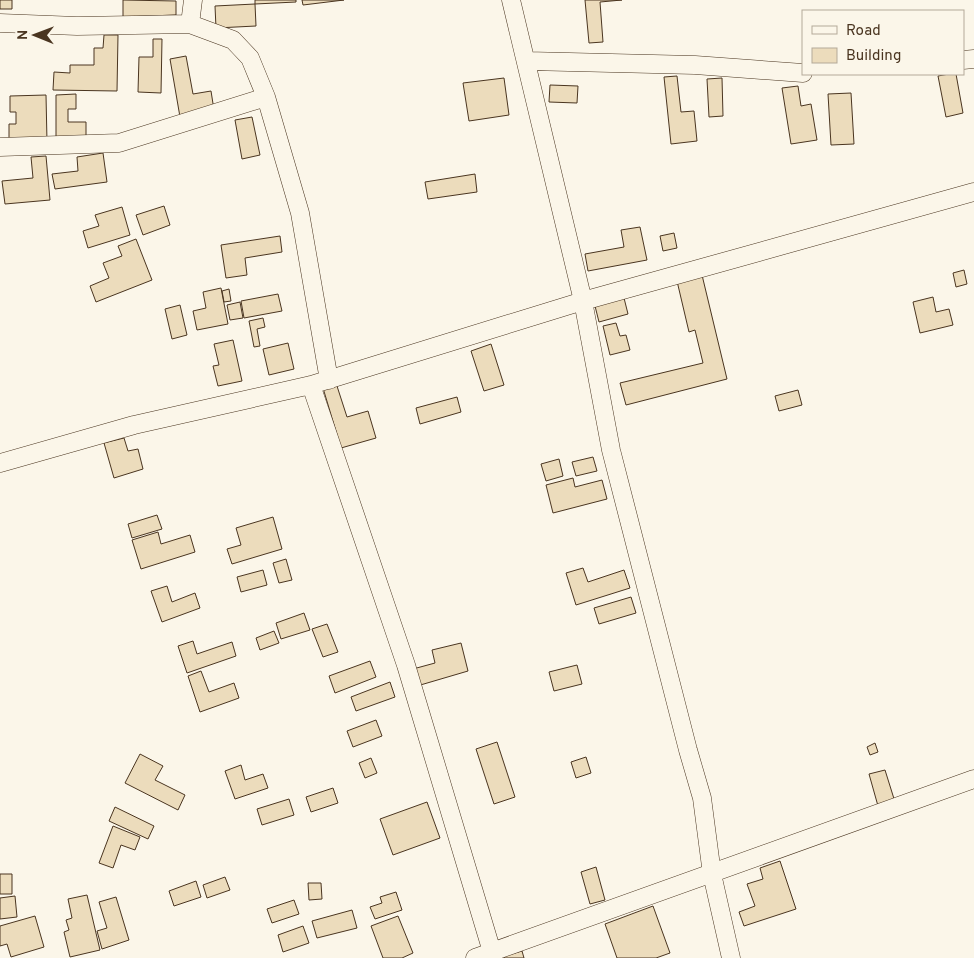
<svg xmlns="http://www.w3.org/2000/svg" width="974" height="958" font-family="Overpass,sans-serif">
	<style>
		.building { fill: #ecdcbc; stroke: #4a3520 }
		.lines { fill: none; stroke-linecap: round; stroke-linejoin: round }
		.minor-casing { stroke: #4a3520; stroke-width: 19 }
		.minor { stroke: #fbf6e9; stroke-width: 18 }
	</style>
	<rect width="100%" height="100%" fill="#fbf6e9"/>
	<!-- building -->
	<path class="building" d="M0,0H12V9H0Z
		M123,0L176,1V15L123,17Z
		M255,0H296V2L255,4Z
		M302,0H344L303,5Z
		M585,0H622L600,2L603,42L589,43Z
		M255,4L256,26L216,28L215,6Z
		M104,35H118L117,91L53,90L54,72L70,73V65H94V48H103Z
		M153,39H162L161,93L138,92L139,57H153Z
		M186,56L193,94L211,91L214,110L180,117L170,59Z
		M949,74H956L963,113L946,117L938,76Z
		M677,76L681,112L694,111L697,141L671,144L664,77Z
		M504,78L509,115L469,121L463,83Z
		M722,78L723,116L709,117L707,79Z
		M550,85L578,86L577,103L549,102Z
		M798,86L801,106L811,104L817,140L791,144L782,88Z
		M851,93L854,144L831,145L828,94Z
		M76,94V109H68V122H86V140H56V95Z
		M46,95L47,142H9V124H16V112H10V96Z
		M252,117L260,155L242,159L235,120Z
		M103,153L107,182L55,189L52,174L78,171L77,157Z
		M46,156L50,200L5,204L2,181L33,178L31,157Z
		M475,174L477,192L428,199L425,182Z
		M164,206L170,225L143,235L136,215Z
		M122,207L130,235L88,248L83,231L99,226L95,215Z
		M640,227L647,260L588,271L585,254L624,247L621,230Z
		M674,233L677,248L663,251L660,236Z
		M280,236L282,252L245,258L247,275L226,278L221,245Z
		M136,239L152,280L96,302L90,286L109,278L103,263L122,256L118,246Z
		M964,270L967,284L956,287L953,273Z
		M702,275L727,379L626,405L620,383L703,363L695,330L689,332L677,281Z
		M221,288L228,324L197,330L193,311L206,308L203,292Z
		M229,289L231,301L224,302L222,291Z
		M278,294L282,311L244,318L241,301Z
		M623,294L628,314L599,322L594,302Z
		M933,297L936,312L949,309L953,325L920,333L913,302Z
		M240,302L243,318L230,320L227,305Z
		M180,305L187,335L172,339L165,309Z
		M263,318L265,327L257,329L260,346L254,347L249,321Z
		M616,323L620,336L626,335L630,350L610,355L603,326Z
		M233,340L242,381L218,386L213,366L219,365L214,344Z
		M288,343L294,369L269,375L263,349Z
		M491,344L504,385L484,391L471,351Z
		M336,383L347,417L368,411L376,438L341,448L323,388Z
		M798,390L802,405L779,411L775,396Z
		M457,397L461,412L420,424L416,408Z
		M124,438L128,451L138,449L143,469L114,478L104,443Z
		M593,457L597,471L576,476L572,462Z
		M559,459L563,476L546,481L541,464Z
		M573,478L575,487L602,480L607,499L553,513L546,485Z
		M157,515L162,529L132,538L128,524Z
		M273,517L282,549L232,564L227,549L241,545L236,528Z
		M158,532L161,544L190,535L195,552L141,569L132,540Z
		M286,559L292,580L279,583L273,563Z
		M583,568L588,582L624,570L630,588L576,605L566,573Z
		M263,570L267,585L241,592L237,577Z
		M167,586L172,602L195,593L200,608L162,622L151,591Z
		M631,597L636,613L599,624L594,608Z
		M304,613L310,630L281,639L276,623Z
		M327,624L338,652L323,657L312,629Z
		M274,631L279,643L260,650L256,638Z
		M193,641L197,654L232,642L236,656L187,673L178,646Z
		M461,643L468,671L417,686L413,669L435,663L432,650Z
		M370,661L376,677L335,693L329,676Z
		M577,665L582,684L554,691L549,672Z
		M201,671L209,692L234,683L239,698L200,712L188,676Z
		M390,682L395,697L356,711L351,697Z
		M376,720L382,736L353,747L347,731Z
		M497,742L515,797L494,804L476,749Z
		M875,743L878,752L870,755L867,747Z
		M140,754L163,766L155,780L185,795L178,810L125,783Z
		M586,757L591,773L576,778L571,762Z
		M371,758L377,773L365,778L359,763Z
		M241,765L245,780L263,774L268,788L235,799L225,771Z
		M885,770L895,802L878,806L869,774Z
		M333,788L338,803L311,812L306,797Z
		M289,799L294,815L262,825L257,809Z
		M427,802L440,838L393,855L380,819Z
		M115,807L154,826L148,839L109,821Z
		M113,826L140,837L135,850L121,845L113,868L99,863Z
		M780,861L796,909L744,926L739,912L755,906L747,884L763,879L760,868Z
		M596,867L605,900L590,904L581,872Z
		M0,874H12V894H0Z
		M225,877L230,890L207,898L203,885Z
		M196,881L201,897L174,906L169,891Z
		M308,883H321L322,899L309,900Z
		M396,892L402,910L375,919L370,907L382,903L380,897Z
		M87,895L100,950L70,957L64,932L69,930L66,920L72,918L68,899Z
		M15,896L17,917L0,919V898Z
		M116,897L129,940L102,949L97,931L107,928L99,902Z
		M294,900L299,914L272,923L267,909Z
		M653,906L670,953L656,958H617L605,924Z
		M352,910L357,928L317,938L312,921Z
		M35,916L44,947L11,957L7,944L0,946V926Z
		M398,916L413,953L402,958H383L371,926Z
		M303,926L309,943L283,952L278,935Z
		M522,951L524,958H504V956Z"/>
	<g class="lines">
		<!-- minor casing -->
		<g class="minor-casing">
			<path id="minor" d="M511,0L583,301L611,450L688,750L702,798L712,874L731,958
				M0,23L77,26L190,24L233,40L250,58L266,97L300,213L329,380
				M190,24L193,0
				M963,60L974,59
				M527,61L695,65L803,73
				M0,147L119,143L266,97
				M311,385L406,665L492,952
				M0,463L134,425L311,385L583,301L974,192
				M475,958L974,779"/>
		</g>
		<!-- minor -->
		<use href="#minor" class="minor"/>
	</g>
	<!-- legend -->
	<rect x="802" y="10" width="162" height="65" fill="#fbf6e9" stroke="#b4a999"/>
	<rect x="812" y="26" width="25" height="8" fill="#fbf6e9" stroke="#b4a999"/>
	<text x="846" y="35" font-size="15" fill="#4a3520">Road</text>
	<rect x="812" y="48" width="25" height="15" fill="#ecdcbc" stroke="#b4a999"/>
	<text x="846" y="60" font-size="15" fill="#4a3520">Building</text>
	<!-- north arrow -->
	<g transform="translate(35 35) rotate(271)" stroke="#fbf6e9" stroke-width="4" paint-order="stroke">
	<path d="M0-4L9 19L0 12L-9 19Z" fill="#4a3520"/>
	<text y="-8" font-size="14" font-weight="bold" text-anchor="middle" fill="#4a3520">N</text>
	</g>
</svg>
